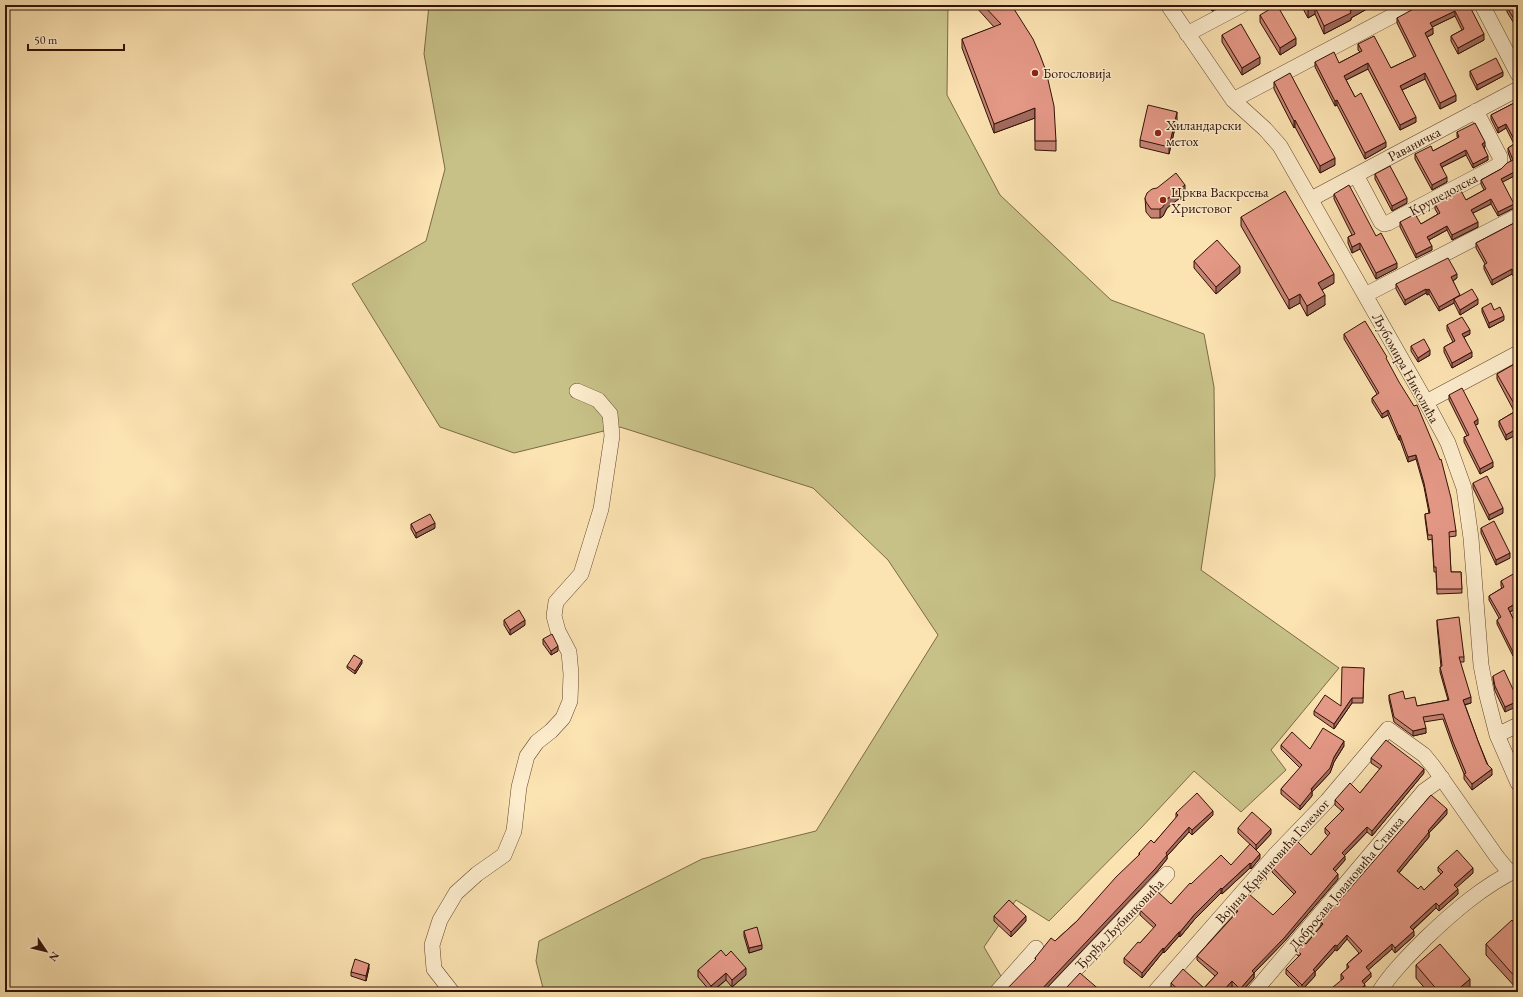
<svg xmlns="http://www.w3.org/2000/svg" width="1523" height="997" font-family="'EB Garamond',serif">
	<style>
		.green { fill: #c7c187; stroke: #7c6a46 }
		.lines { fill: none; stroke-linecap: round; stroke-linejoin: round }
		.minor-casing { stroke: #644631; stroke-width: 16 }
		.minor { stroke: #fdedcd; stroke-width: 15 }
		.wall { fill: #c48373; stroke: #321206 }
		.shaded-wall { fill: #a06a5e; stroke: #321206 }
		.building { fill: #e49886; stroke: #321206 }
		.poi-dot { fill: #8f2418; stroke: #fdedcd; stroke-width: 1.5 }
		.labels { text-anchor: middle; dominant-baseline: central; stroke-width: 3; stroke-linejoin: round; paint-order: stroke }
		.poi-label { font-size: 14px; fill: #321206; stroke: #fdedcd; text-anchor: start }
		.street-label { font-size: 14px; fill: #321206; stroke: #fdedcd }
	</style>
	<rect width="100%" height="100%" fill="#fce3b2"/>
	<filter id="stains"><feTurbulence type="fractalNoise" baseFrequency=".005" numOctaves="4"/><feColorMatrix values="0 0 0 0 .2 0 0 0 0 .09 0 0 0 0 .02 0 0 0 .5 -.17"/></filter>
	<radialGradient id="worn" r=".72"><stop offset=".6" stop-color="#630" stop-opacity="0"/><stop offset="1" stop-color="#630" stop-opacity=".3"/></radialGradient>
	<!-- green -->
	<path class="green" d="M429,5H948L947,95L1000,195L1111,300L1204,334L1214,387L1215,476L1201,570L1339,668L1271,750L1286,770L1241,812L1194,771L1141,828L1049,921L1016,900L984,947L1001,976L987,992H544L536,961L539,941L702,859L816,831L938,635L888,560L813,488L620,427L514,453L440,427L352,284L426,241L445,169L424,54Z"/>
	<g class="lines">
		<!-- minor casing -->
		<g class="minor-casing">
			<path id="minor" d="M1168,5L1233,100L1265,129L1280,146L1426,402L1448,443L1464,488L1471,538L1481,665L1487,696L1497,735L1518,783
				M1482,5L1518,74
				M1187,34L1242,5
				M1233,100L1413,5
				M1356,175L1381,222L1384,224L1388,223L1497,166L1500,162V157L1476,111
				M1311,199L1518,89
				M1365,295L1518,216
				M1426,402L1518,353
				M1497,735L1518,725
				M452,992L434,969L432,945L440,920L456,893L477,874L504,855L514,831L519,787L527,756L537,742L551,731L563,718L570,701L571,674L569,652L558,631L554,616L556,602L581,574L601,509L612,436L610,414L598,400L577,391
				M997,992L1036,948
				M1054,992L1167,874
				M1155,992L1276,854L1327,801L1388,729L1424,755L1433,766L1497,857L1510,873
				M1254,992L1424,791L1442,778
				M1379,992C1392,972 1408,956 1425,939C1453,912 1483,886 1518,869"/>
		</g>
		<!-- minor -->
		<use href="#minor" class="minor"/>
	</g>
	<!-- wall -->
	<path class="wall" d="M976,5H1011L1056,141V151L1035,150V118L994,133L962,48V39L994,27L976,7Z
		M1209,5H1223L1212,11Z
		M1301,5H1374L1351,18V20L1324,34L1315,14L1308,18Z
		M1469,5L1484,40L1458,54L1451,41V36L1462,30L1455,16L1432,27L1433,34L1427,37L1456,101L1440,109L1425,79L1402,90L1416,122L1400,130L1368,69L1346,80L1355,97L1386,147L1365,159L1337,105L1335,106L1315,67V62L1339,63L1360,52L1358,50V44L1391,68L1414,57L1397,23V18L1423,9Z
		M1518,5V30L1507,12V7Z
		M1260,15L1296,45L1280,55L1260,22Z
		M1222,35L1260,64L1242,75L1222,42Z
		M1470,71L1503,76L1477,90L1470,76Z
		M1274,82L1335,165L1320,173L1295,127L1294,128L1274,89Z
		M1518,101V174L1502,182L1514,208L1498,216L1491,204L1473,213L1478,227L1452,240L1447,230L1429,240L1432,250L1416,258L1400,227V222L1421,224L1438,214L1435,209V204L1466,200L1484,190L1481,184V180L1501,169L1511,161L1508,152V148L1514,144L1506,128L1498,133L1491,119V115Z
		M1177,119L1169,154L1140,147V140Z
		M1457,132L1485,147H1484L1488,160L1473,168L1466,155L1442,167L1447,182L1432,190L1415,159V154L1433,151L1458,138L1457,137Z
		M1375,174L1407,203L1392,211L1375,179Z
		M1185,194L1167,208L1163,216L1160,218H1151L1146,212L1145,198Z
		M1334,194L1376,236L1397,268L1376,279L1360,249L1352,253L1348,243V237L1352,235L1334,199Z
		M1241,217L1334,283L1322,290L1325,305L1307,316L1300,303L1289,309L1241,226Z
		M1518,221V284L1512,274L1492,285L1484,269V265L1485,264L1476,248V243Z
		M1194,261L1240,273L1216,294L1194,268Z
		M1457,278L1453,281L1460,296L1478,304L1460,315L1454,303L1439,311L1429,294L1427,295L1426,293L1405,305L1396,289V284Z
		M1482,308L1494,310L1504,320L1489,328L1482,312Z
		M1447,325L1470,334L1464,337L1472,357L1452,368L1444,352V347L1453,342L1447,330Z
		M1344,334L1387,361L1456,531V536L1449,537L1451,572H1461L1462,593L1437,594L1436,572H1434L1432,539L1428,540L1425,518V514L1429,513L1424,487L1416,459L1408,462L1400,440H1399L1388,415L1382,418L1372,402V398L1377,394L1344,339Z
		M1411,346L1430,355L1418,362L1411,351Z
		M1518,362V434L1506,440L1499,426V421L1514,412V411L1497,379V374Z
		M1449,395L1478,424L1475,425L1493,467L1480,474L1464,442V437L1467,436L1449,400Z
		M1473,483L1503,513L1489,520L1473,488Z
		M411,524L435,528L416,538L411,529Z
		M1481,528L1510,558L1496,565L1481,533Z
		M1518,579V607L1510,612L1518,629V654L1513,656L1497,624V620L1499,618L1489,600V596L1502,588L1501,586V581Z
		M504,620L525,625L510,635L504,625Z
		M1437,620L1464,657V662H1460L1471,703L1465,705L1478,741L1492,775L1472,790L1464,779V774L1453,747L1443,719L1424,722L1426,733L1413,736L1394,722L1389,700V695L1405,699L1417,706L1448,700L1440,672V667H1441L1437,625Z
		M543,639L558,651L551,655L543,644Z
		M362,663L355,674L347,668V666Z
		M1364,668L1363,703H1352L1334,729L1314,715V711L1341,706Z
		M1493,676L1518,700L1505,712L1495,691L1493,680Z
		M1281,745L1310,749L1344,746L1334,762L1330,773L1312,792V796L1300,810L1281,794V789L1300,768L1281,749Z
		M1518,747V761L1515,753V748Z
		M1371,758L1424,773L1372,836L1367,832L1344,856L1345,860L1335,871L1338,879L1284,942L1254,973V978L1241,992H1239L1232,986L1227,992H1176L1171,987V983L1204,988L1215,976L1197,960V956L1236,913V910L1273,915L1294,894L1272,872V867L1311,855L1328,836L1325,833V828L1342,811L1335,805V800L1360,793L1380,769L1371,763Z
		M1176,813L1213,815L1192,835L1189,832L1167,856V859L1155,874L1035,959V958L1055,941L1077,921L1139,855V853L1154,843L1176,818Z
		M1447,814L1429,833V837L1399,873L1418,889L1424,890L1441,874L1438,871V867L1473,873L1456,887L1458,894L1439,911L1436,908L1413,930L1414,936L1395,953L1392,949L1368,970L1371,977L1364,984L1365,990L1341,980V974L1347,969V964L1359,953L1347,939L1337,951L1335,950L1315,972V976L1302,990L1286,974V969L1299,956L1297,955V950L1306,944L1321,926V922Z
		M1238,828L1271,834L1256,850L1238,833Z
		M1260,858L1251,869L1250,868L1222,894L1221,893L1194,920L1180,937L1179,936L1164,953L1163,952L1142,978L1124,963V958L1140,943L1154,928L1140,915V910L1171,904L1191,884L1231,865Z
		M994,916L1026,921L1011,937L994,921Z
		M1518,923V989H1517L1486,955V944Z
		M744,931L762,949L749,953L744,936Z
		M1416,965L1470,992H1428L1416,978Z
		M369,968L366,981L351,976V972Z
		M698,970L746,975L732,987L726,980L712,992H711L698,977Z
		M1067,987L1102,992H1067Z"/>
	<!-- shaded-wall -->
	<path class="shaded-wall" d="M1212,5H1223L1212,11Z
		M1360,5H1374L1351,18V20L1324,34V26Z
		M1315,7V14L1308,18V10Z
		M1455,11V16L1430,28V23Z
		M1433,28V34L1425,38V33Z
		M1484,34V40L1458,54V48Z
		M1296,38V45L1280,55V48Z
		M1260,57V64L1242,75V68Z
		M1368,63V69L1344,81V76Z
		M1503,72V76L1477,90V85Z
		M1425,73V79L1400,91V86Z
		M1456,95V101L1440,109V103Z
		M1337,100V105L1335,106V101Z
		M1035,108V118L994,133V124Z
		M1177,112V119L1169,154V147Z
		M1416,117V122L1400,130V125Z
		M1295,120V127L1294,128V121Z
		M1506,124V128L1498,133V128Z
		M1386,142V147L1365,159V153Z
		M1485,142V147L1482,148V144Z
		M1466,150V155L1440,168V164Z
		M1488,156V160L1473,168V164Z
		M1335,158V165L1320,173V166Z
		M1518,170V174L1501,183V179Z
		M1447,177V182L1432,190V185Z
		M1185,185V194L1167,208L1163,216L1160,218V209L1167,199Z
		M1407,198V203L1392,211V206Z
		M1491,199V204L1471,214V210Z
		M1514,204V208L1498,216V212Z
		M1478,222V227L1452,240V235Z
		M1447,226V230L1427,241V237Z
		M1360,243V249L1352,253V247Z
		M1432,246V250L1416,258V254Z
		M1397,263V268L1376,279V273Z
		M1240,266V273L1216,294V287Z
		M1512,269V274L1492,285V280Z
		M1334,274V283L1318,292V283Z
		M1457,274V278L1451,282V277Z
		M1426,289V293L1405,305V300Z
		M1429,289V294L1427,295V290Z
		M1300,294V303L1289,309V300Z
		M1325,295V305L1307,316V306Z
		M1460,295V299H1454V303L1439,311V307Z
		M1478,299V304L1460,315V310Z
		M1504,316V320L1489,328V323Z
		M1470,330V334L1462,338V334Z
		M1430,350V355L1418,362V358Z
		M1472,352V357L1452,368V363Z
		M1388,410V415L1382,418V414Z
		M1478,419V424L1474,426V422Z
		M1518,428V434L1506,440V435Z
		M1400,435V440H1399V436Z
		M1416,455V459L1408,462V457Z
		M1493,462V467L1480,474V469Z
		M1503,508V513L1489,520V515Z
		M435,523V528L416,538V533Z
		M1510,553V558L1496,565V560Z
		M1518,602V607L1508,613V608Z
		M525,620V625L510,635V630Z
		M558,646V651L551,655V651Z
		M1518,649V654L1513,656V652Z
		M362,660V663L355,674V671Z
		M1471,697V703L1463,705V700Z
		M1352,698V703L1334,729V724Z
		M1518,701V706L1505,712V707Z
		M1426,728V733L1413,736V731Z
		M1344,741V746L1334,762L1330,773L1312,792V796L1300,810V806L1334,757Z
		M1424,769V773L1372,836V831Z
		M1492,769V775L1472,790V784Z
		M1447,809V814L1429,833V837L1397,875V871L1428,831Z
		M1213,811V815L1192,835V830Z
		M1189,827V832L1167,856V859L1155,874L1043,992H1039Z
		M1367,827V832L1342,858V853Z
		M1271,829V834L1256,850V845Z
		M1260,854V858L1251,869V864Z
		M1345,856V860L1333,874V869Z
		M1250,863V868L1222,894V889Z
		M1473,868V873L1454,890V885Z
		M1338,874V879L1284,942L1252,975V971Z
		M1221,888V893L1194,920L1180,937V932L1194,915Z
		M1458,889V894L1439,911V906Z
		M1436,903V908L1410,932V927Z
		M1026,916V921L1011,937V932Z
		M1414,931V936L1395,953V948Z
		M1179,932V936L1164,953V949Z
		M1347,935V939L1337,951V946Z
		M1392,944V949L1366,972V967Z
		M762,945V949L749,953V948Z
		M1335,945V950L1315,972V976L1302,990V985L1313,970Z
		M1163,948V952L1142,978V973Z
		M369,964V968L366,981V976Z
		M746,968V975L732,987V980Z
		M726,973V980L711,992V986Z
		M1254,973V978L1241,992H1240V989Z
		M1371,973V977L1362,986V981Z
		M1518,978V989H1517V979Z
		M1470,979V992H1455Z
		M1232,981V986L1227,992H1222Z
		M1365,985V990L1362,992H1357Z"/>
	<!-- building -->
	<path class="building" d="M983,5H1011L1014,9L1033,39L1040,55L1046,71L1054,106L1056,141H1035V108L994,124L962,39L1001,24Z
		M1277,5L1296,38L1280,48L1260,15Z
		M1305,5H1360L1350,11L1351,13L1324,26L1315,7L1308,10Z
		M1420,5H1421L1423,9L1431,5H1469L1484,34L1458,48L1451,36L1464,29L1455,11L1430,23L1433,28L1425,33L1456,95L1440,103L1425,73L1400,86L1416,117L1400,125L1368,63L1344,76L1355,97L1361,93L1386,142L1365,153L1337,100L1335,101L1315,62L1334,52L1339,63L1362,51L1358,44L1374,36L1391,68L1416,56L1397,18L1417,7Z
		M1511,5H1518V26L1507,7Z
		M1241,24L1260,57L1242,68L1222,35Z
		M1496,58L1503,72L1477,85L1470,71Z
		M1290,73L1335,158L1320,166L1295,120L1294,121L1274,82Z
		M1518,101V170L1501,179L1514,204L1498,212L1491,199L1471,210L1478,222L1452,235L1447,226L1427,237L1432,246L1416,254L1400,222L1415,214L1421,224L1440,213L1435,204L1461,191L1466,200L1486,189L1481,180L1501,169L1507,163L1513,160L1508,148L1516,143L1506,124L1498,128L1491,115Z
		M1148,105L1177,112L1169,147L1140,140Z
		M1475,123L1485,142L1482,144L1488,156L1473,164L1466,150L1440,164L1447,177L1432,185L1415,154L1431,146L1433,151L1459,137L1457,132Z
		M1390,166L1407,198L1392,206L1375,174Z
		M1176,173L1185,185L1167,199L1163,207L1160,209H1151L1146,202L1145,198L1147,193L1152,189L1157,188Z
		M1349,185L1376,236L1381,233L1397,263L1376,273L1360,243L1352,247L1348,237L1355,234L1334,194Z
		M1285,191L1334,274L1318,283L1325,295L1307,306L1300,294L1289,300L1241,217Z
		M1518,221V279L1512,269L1492,280L1484,265L1487,263L1476,243Z
		M1217,240L1240,266L1216,287L1194,261Z
		M1448,258L1457,274L1451,277L1460,295L1439,307L1429,289L1427,290L1426,289L1405,300L1396,284Z
		M1472,289L1478,299L1460,310L1454,299Z
		M1491,303L1494,310L1500,307L1504,316L1489,323L1482,308Z
		M1462,317L1470,330L1462,334L1472,352L1452,363L1444,347L1455,341L1447,325Z
		M1365,321L1387,357L1386,358L1399,382L1414,406L1417,405L1440,460L1441,459L1451,498L1456,531L1449,532L1451,572H1461L1462,589H1437L1436,567H1434L1432,535H1428L1425,514L1430,513L1424,483L1416,455L1408,457L1400,435L1399,436L1388,410L1382,414L1372,398L1379,393L1344,334Z
		M1424,339L1430,350L1418,358L1411,346Z
		M1518,362V428L1506,435L1499,421L1516,411L1514,408L1516,407L1497,374Z
		M1462,388L1478,419L1474,422L1493,462L1480,469L1464,437L1469,435L1449,395Z
		M1487,476L1503,508L1489,515L1473,483Z
		M430,514L435,523L416,533L411,524Z
		M1494,521L1510,553L1496,560L1481,528Z
		M1515,573L1518,579V602L1508,608L1518,629V649L1513,652L1497,620L1501,617L1489,596L1504,587L1501,581Z
		M519,610L525,620L510,630L504,620Z
		M1459,617L1464,657H1459L1471,697L1463,700L1478,741L1487,764L1492,769L1472,784L1464,774L1466,773L1453,742L1443,714L1423,717L1426,728L1413,731L1394,717L1389,695L1403,691L1405,699L1415,697L1417,706L1449,700L1440,667L1442,666L1437,620Z
		M552,634L558,646L551,651L543,639Z
		M354,655L362,660L355,671L347,666Z
		M1342,667L1364,668L1363,698H1352L1334,724L1314,711L1325,695L1341,706Z
		M1504,670L1518,700V701L1505,707L1495,686L1493,676Z
		M1323,728L1344,741L1334,757L1330,768L1311,789L1312,791L1300,806L1281,789L1302,765L1281,745L1292,732L1310,749Z
		M1386,740L1424,769L1372,831L1367,827L1342,853L1345,856L1333,869L1338,874L1284,938L1252,971L1254,973L1240,989L1232,981L1222,992H1181L1171,983L1183,969L1204,988L1218,973L1197,956L1238,911L1236,910L1249,894L1273,915L1296,892L1272,867L1297,841L1311,855L1330,833L1325,828L1344,809L1335,800L1350,783L1360,793L1382,766L1371,758Z
		M1518,747V756L1515,748Z
		M1197,793L1213,811L1192,830L1189,827L1166,853L1167,855L1155,869L1039,992H1004L1036,959L1035,958L1051,938L1055,941L1077,921L1116,877L1140,854L1139,853L1151,840L1154,843L1178,815L1176,813Z
		M1431,795L1447,809L1428,831L1429,832L1397,871L1418,889L1421,886L1424,890L1443,872L1438,867L1457,850L1473,868L1454,885L1458,889L1439,906L1436,903L1410,927L1414,931L1395,948L1392,944L1366,967L1371,973L1362,981L1365,985L1357,992H1327L1344,978L1341,974L1349,967L1347,964L1362,951L1347,935L1337,946L1335,945L1313,970L1315,971L1302,985L1286,969L1301,954L1297,950L1304,942L1306,944L1323,924L1321,922Z
		M1252,812L1271,829L1256,845L1238,828Z
		M1250,844L1260,854L1251,864L1250,863L1222,889L1221,888L1194,915L1180,932H1179L1164,949L1163,948L1142,973L1124,958L1138,942L1140,943L1156,925L1140,910L1158,892L1171,904L1190,883L1191,884L1221,855L1231,865Z
		M1009,900L1026,916L1011,932L994,916Z
		M1512,920L1516,925L1518,923V978L1517,979L1486,944Z
		M757,927L762,945L749,948L744,931Z
		M1440,944L1470,979L1455,992H1439L1416,965Z
		M721,950L726,956L731,951L746,968L732,980L726,973L711,986L698,970Z
		M355,959L369,964L366,976L351,972Z
		M1080,973L1102,992H1072L1067,987Z"/>
	<!-- markers -->
	<g class="poi-dot">
		<circle cx="1035" cy="73" r="4"/>
		<circle cx="1158" cy="133" r="4"/>
		<circle cx="1163" cy="200" r="4"/>
	</g>
	<g class="labels">
		<!-- poi labels -->
		<g class="poi-label">
			<text x="1043" y="73">Богословија</text>
			<text x="1166" y="125">Хиландарски<tspan x="1166" dy="16">метох</tspan></text>
			<text x="1171" y="192">Црква Васкрсења<tspan x="1171" dy="16">Христовог</tspan></text>
		</g>
		<!-- street labels -->
		<g class="street-label">
			<text transform="translate(1414 144) rotate(-28)">Раваничка</text>
			<text transform="translate(1443 194) rotate(-28)">Крушедолска</text>
			<text transform="translate(1406 368) rotate(61)">Љубомира Николића</text>
			<text transform="translate(1272 861) rotate(-48)">Војина Крајиновића Големог</text>
			<text transform="translate(1346 883) rotate(-50)">Добросава Јовановића Станка</text>
			<text transform="translate(1119 924) rotate(-46)">Ђорђа Љубинковића</text>
		</g>
	</g>
	<!-- margin -->
	<rect width="1523" height="997" fill="none" stroke="#fce3b2" stroke-width="20"/>
	<rect x="6" y="6" width="1511" height="985" fill="none" stroke="#321206" stroke-width="2"/>
	<rect x="10" y="10" width="1503" height="977" fill="none" stroke="#321206"/>
	<!-- north arrow -->
	<g transform="translate(46 951) rotate(125)" stroke="#fdedcd" stroke-width="3" paint-order="stroke">
	<path d="M0-3L7 15L0 10L-7 15Z" fill="#321206"/>
	<text y="-6" font-size="11" font-weight="bold" text-anchor="middle" fill="#321206">N</text>
	</g>
	<!-- scale -->
	<path d="M28 44v6h96v-6" fill="none" stroke="#321206" stroke-width="2"/>
	<text x="34" y="44" font-size="12" fill="#321206" stroke="#fdedcd" stroke-width="3" paint-order="stroke">50 m</text>
	<rect width="100%" height="100%" filter="url(#stains)"/>
	<rect width="100%" height="100%" fill="url(#worn)"/>
</svg>
